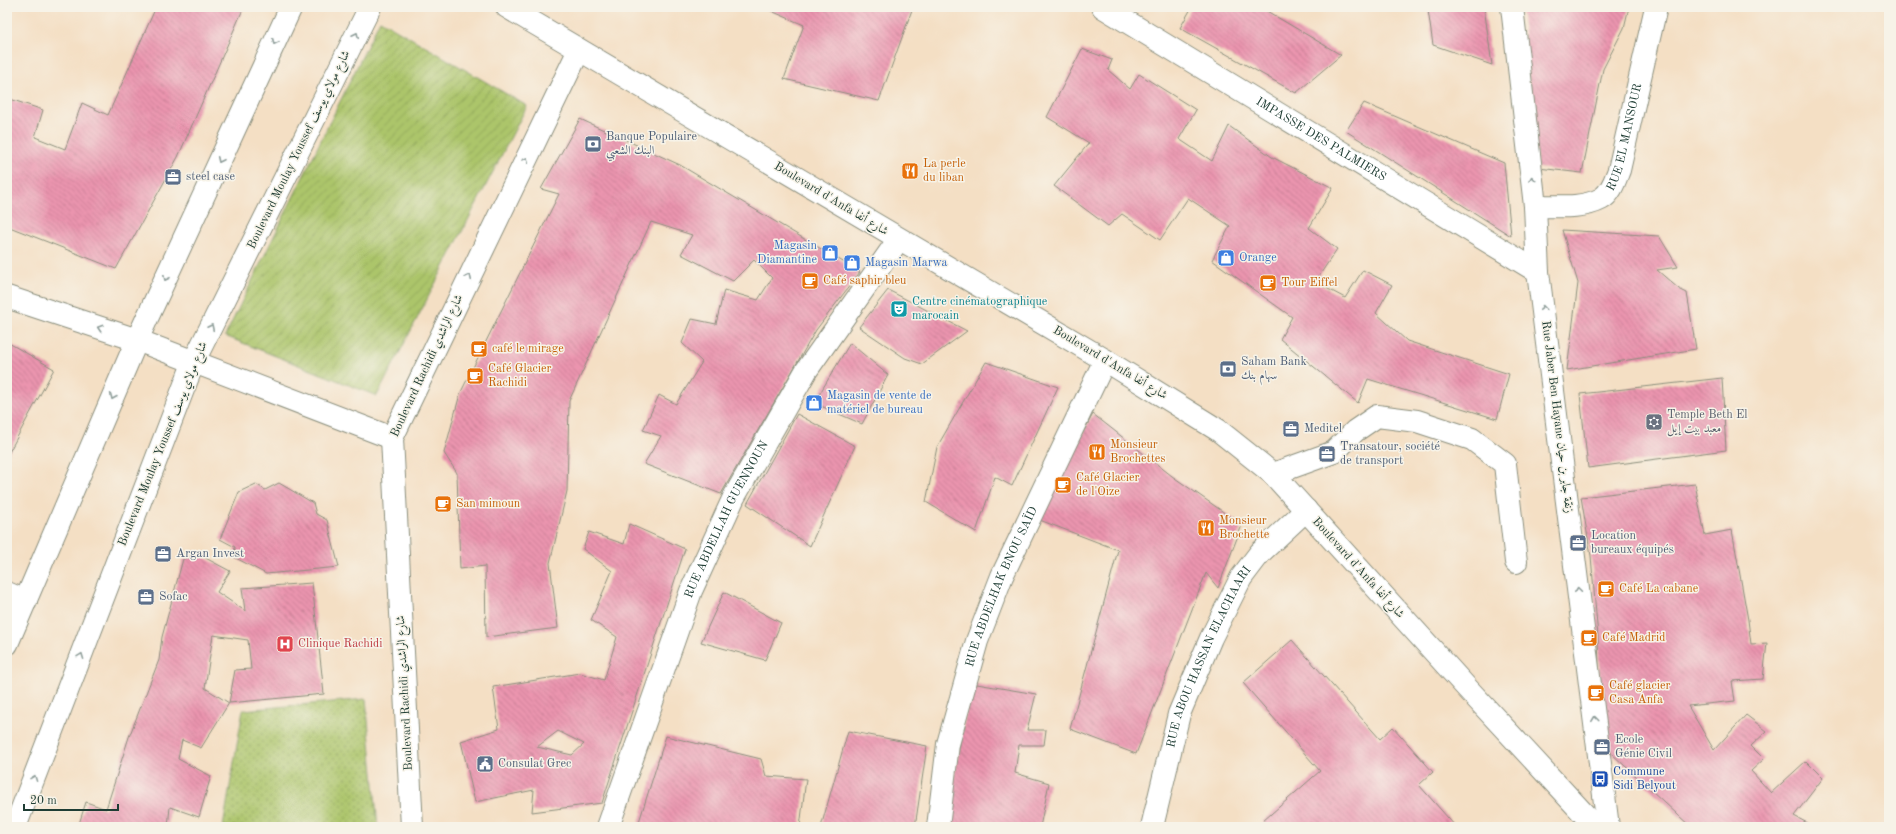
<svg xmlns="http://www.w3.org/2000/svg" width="1896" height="834" font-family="'Old Standard TT',Amiri,serif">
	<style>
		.grass { fill: url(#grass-dots); stroke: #66814f }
		.garden { fill: url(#garden-furrows); stroke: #66814f }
		.building { fill: url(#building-back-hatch); fill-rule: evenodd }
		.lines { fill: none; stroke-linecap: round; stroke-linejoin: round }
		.minor-casing { stroke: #8a8e7c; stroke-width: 24 }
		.major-casing { stroke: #8a8e7c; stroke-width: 24 }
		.minor { stroke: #fff; stroke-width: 22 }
		.major { stroke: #fff; stroke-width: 22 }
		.oneway { stroke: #8f9e9a }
		.labels { text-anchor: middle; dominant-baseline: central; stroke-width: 3; stroke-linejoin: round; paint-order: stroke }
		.service-label { font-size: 12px; fill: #4e5e75; stroke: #f7f3e8; text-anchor: start }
		.street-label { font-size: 12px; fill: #1f3d34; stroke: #f7f3e8 }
		.food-label { font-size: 12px; fill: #c56008; stroke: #f7f3e8; text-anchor: start }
		.shop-label { font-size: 12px; fill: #366cbe; stroke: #f7f3e8; text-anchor: start }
		.culture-label { font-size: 12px; fill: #0d838f; stroke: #f7f3e8; text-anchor: start }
		.worship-label { font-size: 12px; fill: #5b616d; stroke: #f7f3e8; text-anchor: start }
		.health-label { font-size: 12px; fill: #be3a42; stroke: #f7f3e8; text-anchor: start }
		.transit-label { font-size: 12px; fill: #164399; stroke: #f7f3e8; text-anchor: start }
	</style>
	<defs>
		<pattern id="grass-dots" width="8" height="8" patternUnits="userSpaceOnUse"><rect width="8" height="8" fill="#acc56a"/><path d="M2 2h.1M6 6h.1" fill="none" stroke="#8ba158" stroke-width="1.8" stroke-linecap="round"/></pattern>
		<pattern id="garden-furrows" width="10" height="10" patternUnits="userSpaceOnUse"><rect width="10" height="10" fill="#acc56a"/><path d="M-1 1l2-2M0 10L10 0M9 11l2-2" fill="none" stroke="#8ba158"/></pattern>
		<pattern id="building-back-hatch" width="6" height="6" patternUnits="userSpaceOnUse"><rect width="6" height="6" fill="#eb94af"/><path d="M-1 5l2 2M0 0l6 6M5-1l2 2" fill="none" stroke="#be7a8f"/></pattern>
	</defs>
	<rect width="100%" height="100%" fill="#f7f3e8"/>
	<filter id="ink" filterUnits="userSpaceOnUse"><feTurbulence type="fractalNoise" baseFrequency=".025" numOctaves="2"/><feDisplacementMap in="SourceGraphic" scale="8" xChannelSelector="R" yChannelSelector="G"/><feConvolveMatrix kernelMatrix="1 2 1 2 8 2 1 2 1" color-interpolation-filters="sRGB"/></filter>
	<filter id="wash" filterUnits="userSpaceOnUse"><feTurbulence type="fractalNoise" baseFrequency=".012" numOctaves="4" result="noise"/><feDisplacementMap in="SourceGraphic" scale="16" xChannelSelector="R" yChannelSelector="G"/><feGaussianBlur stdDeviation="0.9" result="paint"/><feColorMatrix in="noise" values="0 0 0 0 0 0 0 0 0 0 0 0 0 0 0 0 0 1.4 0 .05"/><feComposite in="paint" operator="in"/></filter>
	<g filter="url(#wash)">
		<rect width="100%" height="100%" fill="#f4dfc4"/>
		<!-- grass -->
		<path class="grass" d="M366,699L378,827H223L243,710Z"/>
		<!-- garden -->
		<path class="garden" d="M380,20L527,106L377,396L225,336Z"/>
		<g id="blocks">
			<!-- building -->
			<path class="building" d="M156,7H244L178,157L116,269L7,226V98L43,110L35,137L65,149L82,103L108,115Z
				M762,7H913L879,101L784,79L804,25Z
				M1192,7H1260L1341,55L1296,93L1180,28Z
				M1417,7H1484L1492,65L1433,45L1428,10Z
				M1521,7H1629L1624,28L1603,69L1582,173L1538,168Z
				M1082,49L1112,60L1108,70L1130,89L1139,74L1196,110L1179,139L1212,161L1229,126L1272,157L1333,188L1309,228L1337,249L1315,282L1345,298L1363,270L1392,285L1376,313L1407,341L1509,374L1497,419L1368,379L1358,403L1280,339L1292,317L1212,260L1230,226L1188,198L1160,240L1122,214L1108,226L1054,186L1089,143L1047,117Z
				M1364,103L1504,163L1511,236L1346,131Z
				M580,119L680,165L860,272L816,330L721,494L644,464L661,436L643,430L659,395L676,404L702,362L682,343L692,319L716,324L724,290L758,300L772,278L754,260L733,281L681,254L692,235L651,222L569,401L567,491L550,563L558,628L486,637L485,566L460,569L457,473L444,453L460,394L559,194L541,189Z
				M1562,230L1659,236L1678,267L1657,270L1679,289L1687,293L1696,349L1567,370L1578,283Z
				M888,290L967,331L922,364L905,358L859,327Z
				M7,342L54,369L7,456Z
				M850,343L888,375L862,424L814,403Z
				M986,362L1058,387L1012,486L995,477L976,532L926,502L937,447Z
				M1722,378L1726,450L1588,468L1580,394Z
				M797,414L855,446L810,546L747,504Z
				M1093,414L1172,476L1242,525L1218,588L1206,573L1136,754L1070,729L1118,550L1037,519Z
				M279,483L313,503L316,514L327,520L339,567L266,574L234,557L235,547L220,539L239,492L256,484L265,490Z
				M1695,484L1705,535L1732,530L1748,620L1751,644L1767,643L1763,679L1732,681L1735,701L1688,706L1714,750L1746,715L1767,731L1751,746L1764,759L1751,771L1771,793L1806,761L1823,778L1794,816L1815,827H1691L1611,753L1600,698L1598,637L1591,556L1581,497Z
				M629,524L685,549L602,803L532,812L534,790L475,802L461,741L499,729L493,687L580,673L604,680L617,637L591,620L612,571L583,549L589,532L624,544ZM558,731L584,744L572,755L537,747Z
				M198,554L230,571L217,592L245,611L242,588L312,583L324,694L229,703L235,670L251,669L248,640L213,635L205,688L229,703L201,748L182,740L178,759L211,776L199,817L170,807L168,827H78L86,802L106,809L129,737L159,660L162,637L183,559Z
				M724,592L781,623L765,660L701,642Z
				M1292,640L1380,739L1393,727L1433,772L1419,785L1456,827H1268L1263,821L1320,771L1243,683Z
				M971,683L1036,694L1027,730H1046L1044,745H1019L1015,773L1049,783L1040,827H945Z
				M848,731L927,746L915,827H821Z
				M666,736L761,759L766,776L806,779L800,827H666L638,825Z"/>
		</g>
	</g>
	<g filter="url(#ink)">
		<use href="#blocks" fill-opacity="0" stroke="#8a8e7c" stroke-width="1"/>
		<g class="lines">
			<!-- minor casing -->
			<g class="minor-casing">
				<g id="minor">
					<path id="s1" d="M1103,7L1538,272"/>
					<path d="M1512,7L1535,206L1538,272L1608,827"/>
					<path id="s2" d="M1535,206C1556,206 1582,209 1601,199C1611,194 1615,180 1619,170L1656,7"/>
					<path d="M7,297L137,340L392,438"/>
					<path d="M1273,474L1334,452L1355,431L1377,416L1417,421L1472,439L1505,464L1516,562"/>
					<path d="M7,593L26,601"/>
					<path d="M412,827L392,438L579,50"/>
					<path id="s3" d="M608,827L691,591L734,497L806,371L899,239"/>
					<path id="s4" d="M938,827L948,744L977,641L1002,576L1105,360"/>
					<path id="s5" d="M1152,827L1179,714L1211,638L1241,578L1260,553L1306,510"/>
				</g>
			</g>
			<!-- major casing -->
			<g class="major-casing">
				<path id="major" d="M507,7L1105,360L1218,430L1273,474L1467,688L1596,827
					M7,644L137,340L291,7
					M15,827L194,361L370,7"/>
			</g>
			<!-- minor -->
			<use href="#minor" class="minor"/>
			<!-- major -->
			<use href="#major" class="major"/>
		</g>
		<!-- one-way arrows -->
		<defs><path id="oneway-chevron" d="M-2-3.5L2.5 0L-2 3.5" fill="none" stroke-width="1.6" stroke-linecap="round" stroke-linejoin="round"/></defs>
		<g class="oneway">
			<use href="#oneway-chevron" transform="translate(356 35) rotate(-64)"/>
			<use href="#oneway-chevron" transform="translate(275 42) rotate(115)"/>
			<use href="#oneway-chevron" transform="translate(220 160) rotate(115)"/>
			<use href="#oneway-chevron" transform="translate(526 160) rotate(-64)"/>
			<use href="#oneway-chevron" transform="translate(1532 179) rotate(-97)"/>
			<use href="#oneway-chevron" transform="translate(469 277) rotate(-64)"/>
			<use href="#oneway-chevron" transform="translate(166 278) rotate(115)"/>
			<use href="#oneway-chevron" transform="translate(1543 308) rotate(-97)"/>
			<use href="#oneway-chevron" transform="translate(211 327) rotate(-64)"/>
			<use href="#oneway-chevron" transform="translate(100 328) rotate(-162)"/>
			<use href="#oneway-chevron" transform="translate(113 397) rotate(113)"/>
			<use href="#oneway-chevron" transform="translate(1578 590) rotate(-97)"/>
			<use href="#oneway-chevron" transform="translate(81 656) rotate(-69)"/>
			<use href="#oneway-chevron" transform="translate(1595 719) rotate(-97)"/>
			<use href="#oneway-chevron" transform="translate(34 778) rotate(-69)"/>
		</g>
	</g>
	<!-- icons -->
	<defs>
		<g id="bank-square" transform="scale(0.9)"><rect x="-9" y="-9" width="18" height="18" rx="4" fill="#5c6f8a" stroke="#f7f3e8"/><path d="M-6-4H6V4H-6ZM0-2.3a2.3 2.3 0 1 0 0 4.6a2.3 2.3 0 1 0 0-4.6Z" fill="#fff"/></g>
		<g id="restaurant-square" transform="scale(0.9)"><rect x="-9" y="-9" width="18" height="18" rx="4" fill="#e8710a" stroke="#f7f3e8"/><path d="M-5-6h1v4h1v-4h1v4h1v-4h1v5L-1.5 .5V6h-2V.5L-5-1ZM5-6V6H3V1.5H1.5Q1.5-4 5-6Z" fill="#fff"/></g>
		<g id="office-square" transform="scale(0.9)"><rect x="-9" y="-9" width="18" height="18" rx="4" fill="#5c6f8a" stroke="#f7f3e8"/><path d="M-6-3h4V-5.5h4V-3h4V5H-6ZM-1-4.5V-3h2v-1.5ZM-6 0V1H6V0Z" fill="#fff"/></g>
		<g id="shop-square" transform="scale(0.9)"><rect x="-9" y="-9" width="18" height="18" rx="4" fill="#3f7fe0" stroke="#f7f3e8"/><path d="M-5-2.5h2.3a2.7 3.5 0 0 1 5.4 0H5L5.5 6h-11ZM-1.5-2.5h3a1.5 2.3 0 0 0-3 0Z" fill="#fff"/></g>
		<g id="cafe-square" transform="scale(0.9)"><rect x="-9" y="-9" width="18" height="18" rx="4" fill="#e8710a" stroke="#f7f3e8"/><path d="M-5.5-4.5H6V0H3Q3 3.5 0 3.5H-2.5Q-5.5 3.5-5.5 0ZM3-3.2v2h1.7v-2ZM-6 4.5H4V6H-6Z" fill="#fff"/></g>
		<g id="theatre-square" transform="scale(0.9)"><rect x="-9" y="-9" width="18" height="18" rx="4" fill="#0f9aa8" stroke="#f7f3e8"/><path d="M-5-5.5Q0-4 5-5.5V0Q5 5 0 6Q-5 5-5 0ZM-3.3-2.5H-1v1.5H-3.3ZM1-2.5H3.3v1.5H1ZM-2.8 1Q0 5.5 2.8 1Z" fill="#fff"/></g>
		<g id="synagogue-square" transform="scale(0.9)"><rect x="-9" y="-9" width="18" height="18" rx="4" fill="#6b7280" stroke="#f7f3e8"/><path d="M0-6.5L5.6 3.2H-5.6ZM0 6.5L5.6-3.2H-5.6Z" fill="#fff"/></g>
		<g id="hospital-square" transform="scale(0.9)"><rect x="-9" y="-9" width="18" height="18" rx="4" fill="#e0444e" stroke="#f7f3e8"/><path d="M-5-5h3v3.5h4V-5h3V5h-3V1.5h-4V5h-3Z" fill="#fff"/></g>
		<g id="civic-square" transform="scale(0.9)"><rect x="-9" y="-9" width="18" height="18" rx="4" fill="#5c6f8a" stroke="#f7f3e8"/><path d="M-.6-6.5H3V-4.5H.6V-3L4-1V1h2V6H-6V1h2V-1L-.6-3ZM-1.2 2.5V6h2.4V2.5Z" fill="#fff"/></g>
		<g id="bus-square" transform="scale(0.9)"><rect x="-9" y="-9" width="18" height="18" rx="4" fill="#1a4fb4" stroke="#f7f3e8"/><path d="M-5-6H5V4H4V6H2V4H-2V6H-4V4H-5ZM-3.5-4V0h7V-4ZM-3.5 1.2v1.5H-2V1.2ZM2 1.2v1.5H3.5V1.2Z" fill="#fff"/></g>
	</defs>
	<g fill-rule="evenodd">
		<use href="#bank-square" x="593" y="144"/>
		<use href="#restaurant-square" x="910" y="171"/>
		<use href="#office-square" x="173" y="177"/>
		<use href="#shop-square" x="830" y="253"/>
		<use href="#shop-square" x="1226" y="258"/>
		<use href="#shop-square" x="852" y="263"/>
		<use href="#cafe-square" x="810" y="281"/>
		<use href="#cafe-square" x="1268" y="283"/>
		<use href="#theatre-square" x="899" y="309"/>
		<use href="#cafe-square" x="479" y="349"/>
		<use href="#bank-square" x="1228" y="369"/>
		<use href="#cafe-square" x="475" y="376"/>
		<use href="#shop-square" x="814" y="403"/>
		<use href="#synagogue-square" x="1654" y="422"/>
		<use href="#office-square" x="1291" y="429"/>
		<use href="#restaurant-square" x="1097" y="452"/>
		<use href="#office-square" x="1327" y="454"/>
		<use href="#cafe-square" x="1063" y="485"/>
		<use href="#cafe-square" x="443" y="504"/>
		<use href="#restaurant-square" x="1206" y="528"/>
		<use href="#office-square" x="1578" y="543"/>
		<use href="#office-square" x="163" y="554"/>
		<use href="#cafe-square" x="1606" y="589"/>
		<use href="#office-square" x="146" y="597"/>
		<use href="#cafe-square" x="1589" y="638"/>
		<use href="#hospital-square" x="285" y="644"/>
		<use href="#cafe-square" x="1596" y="693"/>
		<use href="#office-square" x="1602" y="747"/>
		<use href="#civic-square" x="485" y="764"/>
		<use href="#bus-square" x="1600" y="779"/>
	</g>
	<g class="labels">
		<!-- service labels -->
		<g class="service-label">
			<text x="606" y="137">Banque Populaire<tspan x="606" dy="14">البنك الشعبي</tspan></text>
			<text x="186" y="177">steel case</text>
			<text x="1241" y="362">Saham Bank<tspan x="1241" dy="14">سهام بنك</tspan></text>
			<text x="1304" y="429">Meditel</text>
			<text x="1340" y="447">Transatour, société<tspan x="1340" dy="14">de transport</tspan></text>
			<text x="1591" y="536">Location<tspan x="1591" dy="14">bureaux équipés</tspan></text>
			<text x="176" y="554">Argan Invest</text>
			<text x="159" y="597">Sofac</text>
			<text x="1615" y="740">Ecole<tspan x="1615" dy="14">Génie Civil</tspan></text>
			<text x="498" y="764">Consulat Grec</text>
		</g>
		<!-- street labels -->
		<g class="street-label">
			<text stroke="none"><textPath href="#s2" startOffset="135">RUE EL MANSOUR</textPath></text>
			<text stroke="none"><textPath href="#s1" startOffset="255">IMPASSE DES PALMIERS</textPath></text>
			<text transform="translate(299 150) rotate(-64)">Boulevard Moulay Youssef شارع مولاي يوسف</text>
			<text transform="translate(831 199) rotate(31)">Boulevard d'Anfa شارع أنفا</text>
			<text transform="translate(1110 363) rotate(31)">Boulevard d'Anfa شارع أنفا</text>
			<text transform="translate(427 366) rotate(-65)">Boulevard Rachidi شارع الراشدي</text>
			<text transform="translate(1557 417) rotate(83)">Rue Jaber Ben Hayane زنقة جابر بن حيان</text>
			<text transform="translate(163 444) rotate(-68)">Boulevard Moulay Youssef شارع مولاي يوسف</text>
			<text stroke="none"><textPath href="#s3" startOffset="330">RUE ABDELLAH GUENNOUN</textPath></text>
			<text transform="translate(1358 568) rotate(48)">Boulevard d'Anfa شارع أنفا</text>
			<text stroke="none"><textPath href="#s4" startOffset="250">RUE ABDELHAK BNOU SAÏD</textPath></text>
			<text stroke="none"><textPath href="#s5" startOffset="180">RUE ABOU HASSAN ELACHAARI</textPath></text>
			<text transform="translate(405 693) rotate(-93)">Boulevard Rachidi شارع الراشدي</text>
		</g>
		<!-- food labels -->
		<g class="food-label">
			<text x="923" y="164">La perle<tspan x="923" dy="14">du liban</tspan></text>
			<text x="823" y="281">Café saphir bleu</text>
			<text x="1281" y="283">Tour Eiffel</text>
			<text x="492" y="349">café le mirage</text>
			<text x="488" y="369">Café Glacier<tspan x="488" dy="14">Rachidi</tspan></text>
			<text x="1110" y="445">Monsieur<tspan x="1110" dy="14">Brochettes</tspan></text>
			<text x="1076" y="478">Café Glacier<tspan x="1076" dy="14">de l'Oize</tspan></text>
			<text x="456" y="504">San mimoun</text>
			<text x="1219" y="521">Monsieur<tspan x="1219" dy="14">Brochette</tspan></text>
			<text x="1619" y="589">Café La cabane</text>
			<text x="1602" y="638">Café Madrid</text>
			<text x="1609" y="686">Café glacier<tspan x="1609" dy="14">Casa Anfa</tspan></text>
		</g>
		<!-- shop labels -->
		<g class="shop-label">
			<text x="817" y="246" text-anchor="end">Magasin<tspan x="817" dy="14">Diamantine</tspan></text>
			<text x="1239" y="258">Orange</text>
			<text x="865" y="263">Magasin Marwa</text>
			<text x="827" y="396">Magasin de vente de<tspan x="827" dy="14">matériel de bureau</tspan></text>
		</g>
		<!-- culture labels -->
		<g class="culture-label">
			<text x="912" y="302">Centre cinématographique<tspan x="912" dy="14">marocain</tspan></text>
		</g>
		<!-- worship labels -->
		<g class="worship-label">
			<text x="1667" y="415">Temple Beth El<tspan x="1667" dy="14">معبد بيت إيل</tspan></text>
		</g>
		<!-- health labels -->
		<g class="health-label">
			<text x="298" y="644">Clinique Rachidi</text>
		</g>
		<!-- transit labels -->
		<g class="transit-label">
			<text x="1613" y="772">Commune<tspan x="1613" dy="14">Sidi Belyout</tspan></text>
		</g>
	</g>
	<!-- margin -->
	<rect width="1896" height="834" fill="none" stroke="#f7f3e8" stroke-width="24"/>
	<!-- scale -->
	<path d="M24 804v6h94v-6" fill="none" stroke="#1f3d34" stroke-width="2"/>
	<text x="30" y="804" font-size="12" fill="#1f3d34" stroke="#f7f3e8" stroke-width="3" paint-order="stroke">20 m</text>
</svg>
